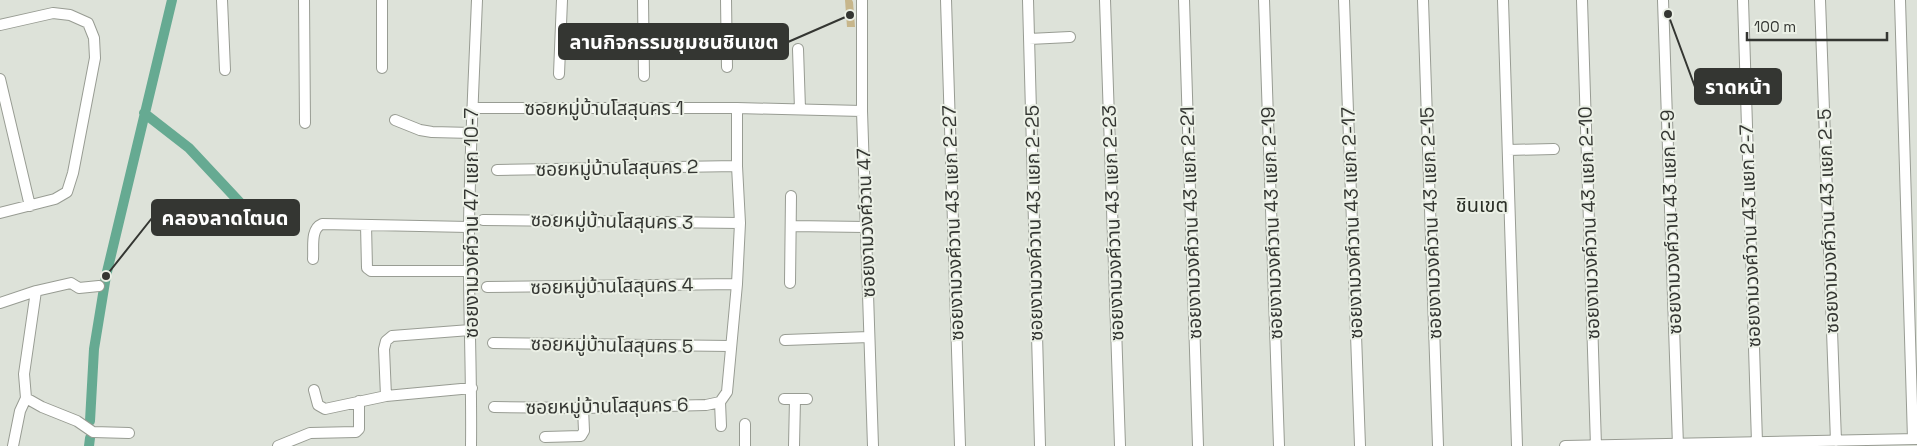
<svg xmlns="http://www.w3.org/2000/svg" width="1917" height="446" font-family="'Space Grotesk','Noto Sans Thai',sans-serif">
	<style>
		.green { fill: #c7b68b }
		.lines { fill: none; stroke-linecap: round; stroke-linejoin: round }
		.canal { stroke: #66aa92; stroke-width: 10 }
		.minor-casing { stroke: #989c93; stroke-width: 12 }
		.minor { stroke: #fff; stroke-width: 10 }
		.labels { text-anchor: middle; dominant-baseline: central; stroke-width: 4; stroke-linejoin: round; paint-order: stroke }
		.street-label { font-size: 19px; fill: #343632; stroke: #ebf0e6 }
		.neighbourhood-label { font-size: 20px; fill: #2a2e26; stroke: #ebf0e6 }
		.leader { fill: none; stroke: #343632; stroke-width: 2 }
		.callout-dot { fill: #343632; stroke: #ebf0e6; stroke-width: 2 }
		.callout { fill: #343632; stroke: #343632; stroke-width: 2 }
		.callout-label { font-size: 20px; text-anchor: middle; font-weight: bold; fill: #fff }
	</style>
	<rect width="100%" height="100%" fill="#dde2d9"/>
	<!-- green -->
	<path class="green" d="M845,0H852L853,2L855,27H847Z"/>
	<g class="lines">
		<!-- canal -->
		<path class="canal" d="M144,113L189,148L246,209
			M90,421L94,349L106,276L172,0
			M89,446L90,438"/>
		<!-- minor casing -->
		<g class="minor-casing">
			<path id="minor" d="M222,0L225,70
				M304,0L305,123
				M643,0L644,76
				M726,0L727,67
				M862,0V111L873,446
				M946,0L960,446
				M1028,0L1040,446
				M1105,0L1120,446
				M1184,0L1198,446
				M1264,0L1279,446
				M1344,0L1360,446
				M1423,0L1438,446
				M1503,0L1517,446
				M1582,0L1596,446
				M1663,0L1678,446
				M1743,0L1757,442
				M1820,0L1836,441
				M1900,0L1913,439
				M0,25L53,13L70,15L88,23L94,38L95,58L73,173L67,192L55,199L0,213
				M1029,39L1070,37
				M798,49L800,109
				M382,68V0
				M559,74L562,0
				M0,79L30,206
				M472,108H737
				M395,120L420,130L432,132L472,133
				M1508,150L1554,149
				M497,170L737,166
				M483,220L740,223
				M366,225L367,268L371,271H469
				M791,226L866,227
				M313,259C314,248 310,229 322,224L469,227
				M790,283L791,196
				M487,287L737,284
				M0,303L36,291L71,283L79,288L99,286
				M470,330L392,336L386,341L384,349L386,396L472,388
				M785,340L869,337
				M493,343L730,346
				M314,390L318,405L325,409L386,396
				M26,398L42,407L77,421L93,432L129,433
				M784,399H807
				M720,402L727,392L737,284L740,223L737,166V108L862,111
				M720,402L721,426
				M494,407L583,408L706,405L720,402
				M745,424V446
				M545,437L581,436L584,431L583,408
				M13,446L20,411L26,398L24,374L36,291
				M278,446L310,433L356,432L359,429V401
				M471,446C472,373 468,300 469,227C470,151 474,76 477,0
				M794,446L795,399
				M1565,446L1917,439"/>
		</g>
		<!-- minor -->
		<use href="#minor" class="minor"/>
	</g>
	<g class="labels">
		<!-- street labels -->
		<g class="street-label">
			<text x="604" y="108">ซอยหมู่บ้านโสสุนคร 1</text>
			<text transform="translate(617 168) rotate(-1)">ซอยหมู่บ้านโสสุนคร 2</text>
			<text transform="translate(612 221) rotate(1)">ซอยหมู่บ้านโสสุนคร 3</text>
			<text transform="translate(1828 221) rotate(-92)">ซอยงามวงศ์วาน 43 แยก 2-5</text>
			<text transform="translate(1671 222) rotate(-92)">ซอยงามวงศ์วาน 43 แยก 2-9</text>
			<text transform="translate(471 223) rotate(-90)">ซอยงามวงศ์วาน 47 แยก 10-7</text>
			<text transform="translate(866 223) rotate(-92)">ซอยงามวงศ์วาน 47</text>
			<text transform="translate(953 223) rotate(-92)">ซอยงามวงศ์วาน 43 แยก 2-27</text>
			<text transform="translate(1034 223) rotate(-91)">ซอยงามวงค์วาน 43 แยก 2-25</text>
			<text transform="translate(1113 223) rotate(-92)">ซอยงามวงศ์วาน 43 แยก 2-23</text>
			<text transform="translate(1191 223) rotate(-92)">ซอยงามวงศ์วาน 43 แยก 2-21</text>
			<text transform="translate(1272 223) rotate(-92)">ซอยงามวงศ์วาน 43 แยก 2-19</text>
			<text transform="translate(1352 223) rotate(-92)">ซอยงามวงศ์วาน 43 แยก 2-17</text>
			<text transform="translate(1431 223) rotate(-92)">ซอยงามวงค์วาน 43 แยก 2-15</text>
			<text transform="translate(1589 223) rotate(-92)">ซอยงามวงค์วาน 43 แยก 2-10</text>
			<text transform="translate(1750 236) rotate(-92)">ซอยงามวงศ์วาน 43 แยก 2-7</text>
			<text transform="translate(612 286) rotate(-1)">ซอยหมู่บ้านโสสุนคร 4</text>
			<text transform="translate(612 345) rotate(1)">ซอยหมู่บ้านโสสุนคร 5</text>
			<text transform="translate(607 406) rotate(-1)">ซอยหมู่บ้านโสสุนคร 6</text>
		</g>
		<!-- neighbourhood labels -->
		<g class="neighbourhood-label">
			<text x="1482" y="205">ชินเขต</text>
		</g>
	</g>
	<!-- callouts -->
	<path class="leader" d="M850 15L788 42M1668 14L1695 87M106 276L152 218"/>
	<g class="callout-dot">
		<circle cx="850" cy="15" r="5"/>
		<circle cx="1668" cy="14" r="5"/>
		<circle cx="106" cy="276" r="5"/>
	</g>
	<g class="callout">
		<rect x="559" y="24" width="229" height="35" rx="5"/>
		<rect x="1695" y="69" width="86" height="35" rx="5"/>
		<rect x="152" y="200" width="147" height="35" rx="5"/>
	</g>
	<g class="callout-label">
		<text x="674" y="49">ลานกิจกรรมชุมชนชินเขต</text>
		<text x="1738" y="94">ราดหน้า</text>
		<text x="225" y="225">คลองลาดโตนด</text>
	</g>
	<!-- scale -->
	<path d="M1747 32v8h140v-8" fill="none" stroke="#343632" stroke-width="2.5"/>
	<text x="1754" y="32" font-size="15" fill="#343632" stroke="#ebf0e6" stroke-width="4" paint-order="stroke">100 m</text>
</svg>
